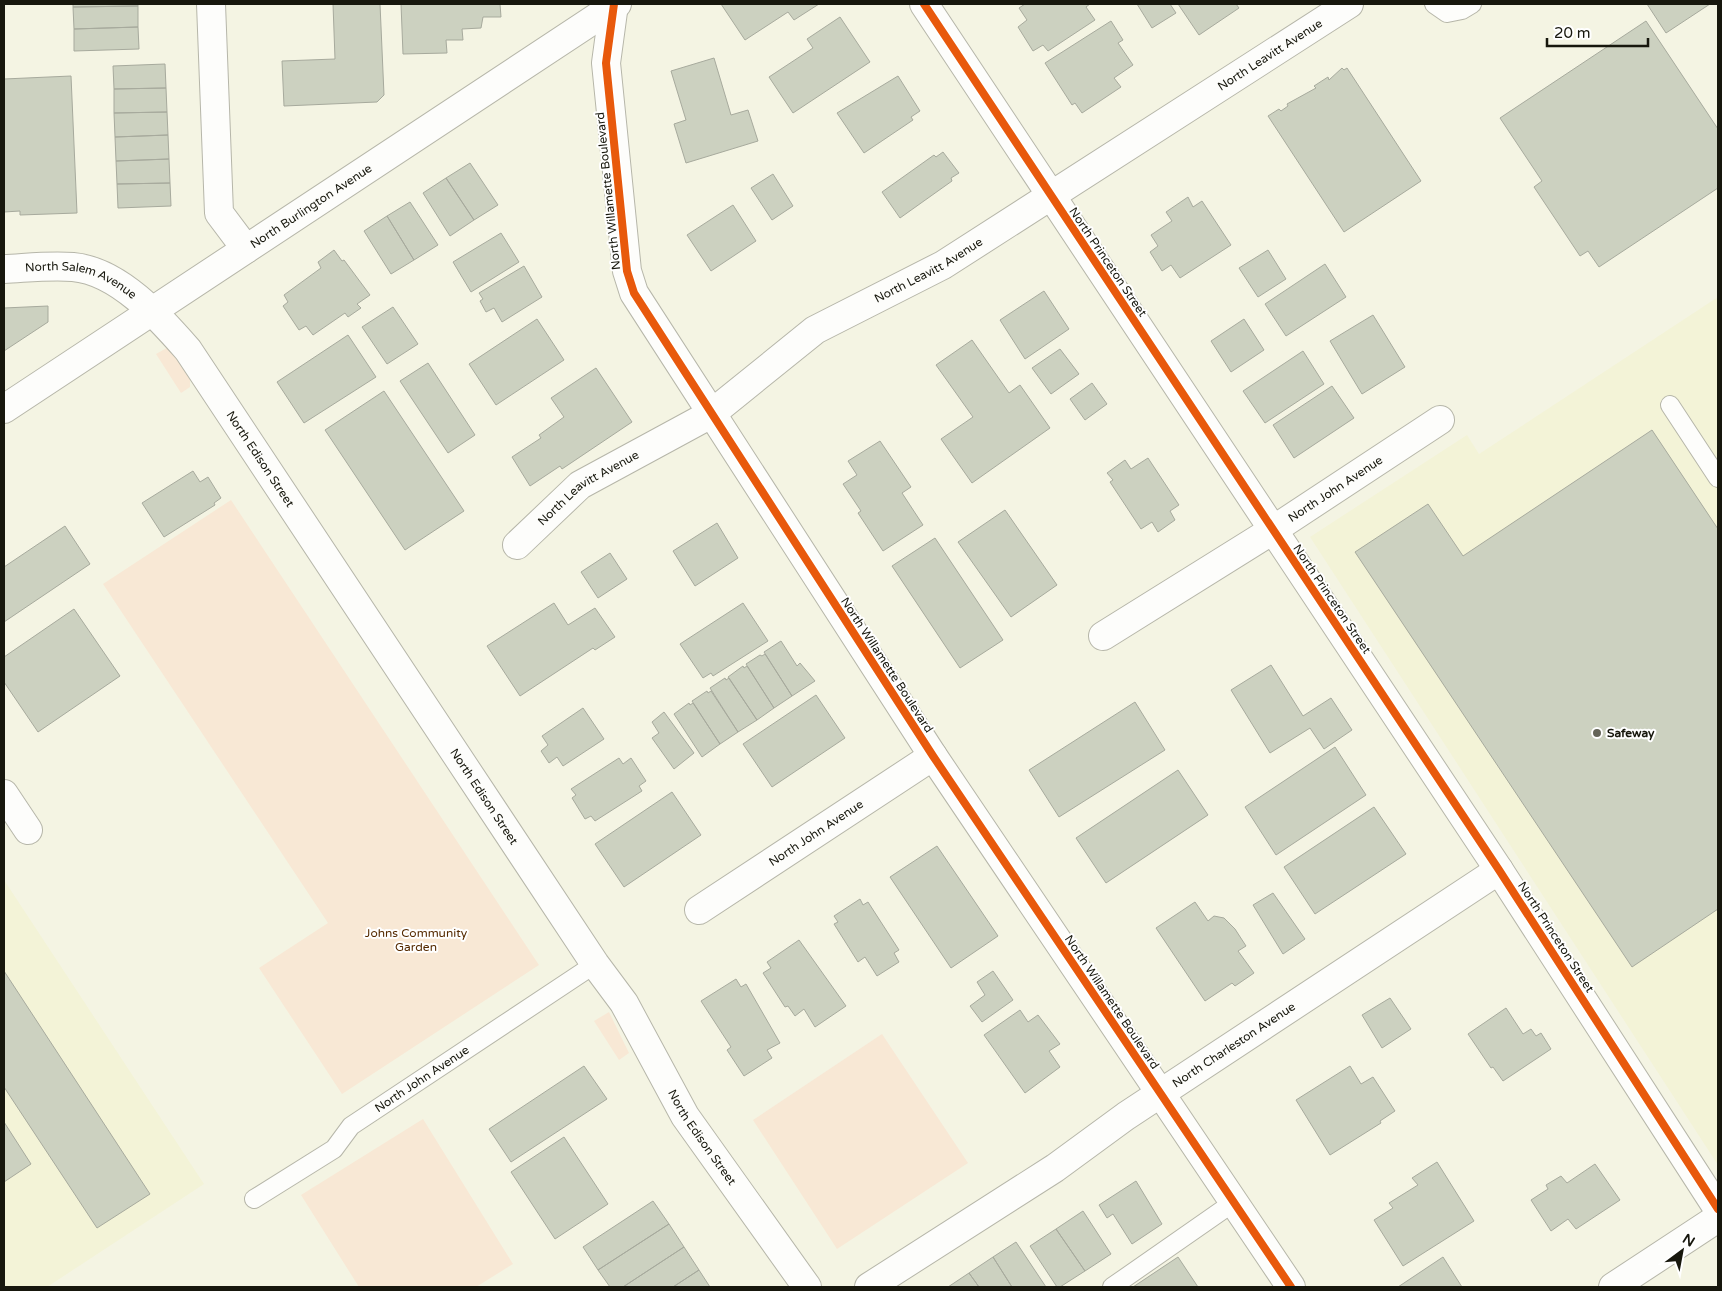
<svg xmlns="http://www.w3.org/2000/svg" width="1722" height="1291" font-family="'Varela Round',sans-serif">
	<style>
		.built { fill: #f3f3d7 }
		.green { fill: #f8e8d5 }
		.building { fill: #ccd1c0; stroke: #a7aa9d }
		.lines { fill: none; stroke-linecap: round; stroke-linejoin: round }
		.service-casing { stroke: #b6b6a9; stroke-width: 20 }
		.minor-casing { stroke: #b6b6a9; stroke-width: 30 }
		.secondary-casing { stroke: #b6b6a9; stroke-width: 30 }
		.service { stroke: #fdfdfb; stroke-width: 18 }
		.minor { stroke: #fdfdfb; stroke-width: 28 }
		.secondary { stroke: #fdfdfb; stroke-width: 28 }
		.cycleway-casing { stroke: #fff; stroke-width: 11 }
		.cycleway { stroke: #e8590c; stroke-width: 8 }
		.poi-dot { fill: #646458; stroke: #fff; stroke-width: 2 }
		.labels { text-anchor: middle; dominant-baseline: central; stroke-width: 4; stroke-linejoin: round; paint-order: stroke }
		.street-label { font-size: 12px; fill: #17170d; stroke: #fff }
		.poi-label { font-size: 12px; font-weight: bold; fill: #17170d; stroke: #fff; text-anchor: start }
		.park-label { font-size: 12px; fill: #552a00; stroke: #fff }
	</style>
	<rect width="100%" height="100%" fill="#f4f4e3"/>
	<!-- built -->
	<path class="built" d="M1718,297V1165L1310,537L1467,435L1479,454Z
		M4,880L204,1184L47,1287H4Z"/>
	<!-- green -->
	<path class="green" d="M172,345L190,376V387L181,393L156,354Z
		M231,500L539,965L342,1094L259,968L328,923L103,584Z
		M609,1012L629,1053L619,1060L594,1021Z
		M882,1034L968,1163L837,1249L753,1120Z
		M423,1119L513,1264L476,1287H359L301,1195Z"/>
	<!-- building -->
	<path class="building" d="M73,4H138V6L73,7Z
		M333,4H380L384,95L377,102L284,106L282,61L335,59Z
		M401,4H518H500L501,17H483L481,28L462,29L463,40H446L447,53L403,54Z
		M721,4H819L794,20L788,12L745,40Z
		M1025,4H1090L1086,7L1095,20L1048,51L1043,45L1033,51L1018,27L1027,20L1019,8Z
		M1137,4H1170L1176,13L1152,28Z
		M1178,4H1236L1239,8L1199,35Z
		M1647,4H1710L1666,33Z
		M138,6V27L74,29L73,7Z
		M840,17L870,62L793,113L769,77L813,48L807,39Z
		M1111,21L1123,40L1118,43L1133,65L1114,78L1121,87L1082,113L1075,103L1072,105L1045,63Z
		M1646,21L1718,129V188L1599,267L1588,251L1580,256L1534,187L1542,181L1500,118Z
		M138,27L139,49L74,51V29Z
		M714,58L731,115L748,110L758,141L686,163L674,124L686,120L671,71Z
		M165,64L166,88L114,89L113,66Z
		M1342,68L1344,70L1347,68L1421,181L1344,232L1268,116L1279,109L1281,111L1288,106L1287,104L1316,88L1314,86L1328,77L1329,80Z
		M71,76L77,213L20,215V211L4,212V79Z
		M898,76L920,111L911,117L913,120L864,153L837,113Z
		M166,88L167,112L114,113V89Z
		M167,112L168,135L115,137L114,113Z
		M168,135L169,159L116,161L115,137Z
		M943,152L959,173L951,178L952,181L900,218L882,192L934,155L936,157Z
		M169,159L170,183L117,184L116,161Z
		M470,163L498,205L474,220L446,178Z
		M773,174L793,206L772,220L751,188Z
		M446,178L474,220L450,236L423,193Z
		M170,183L171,206L118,208L117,184Z
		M1188,197L1193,207L1202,201L1231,245L1180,278L1171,265L1162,271L1150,252L1158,246L1151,235L1172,221L1166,212Z
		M410,202L438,245L414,260L387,216Z
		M733,205L756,241L711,271L687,235Z
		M387,216L414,260L391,274L364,231Z
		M501,233L519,262L471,292L453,262Z
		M334,250L342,261L344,260L370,295L357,304L361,308L348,317L345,313L313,335L306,326L299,330L283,306L288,302L284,295L321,268L318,262Z
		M1268,250L1286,279L1258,297L1239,268Z
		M1325,264L1346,297L1286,336L1265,304Z
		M524,266L542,297L502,322L494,308L486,312L480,301L483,299L479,293Z
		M1044,291L1069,329L1025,359L1000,320Z
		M48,306V322L4,351V308Z
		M393,307L418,344L387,364L362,327Z
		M1373,315L1405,367L1362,394L1330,341Z
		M537,319L564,360L496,405L469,364Z
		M1244,319L1264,350L1231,372L1211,341Z
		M348,335L376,377L304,423L277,382Z
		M972,340L1009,393L1020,385L1050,428L972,483L941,439L973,417L936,365Z
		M1060,349L1079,374L1051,394L1032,368Z
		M1303,351L1324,384L1265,423L1243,391Z
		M428,363L475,435L448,453L400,381Z
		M596,368L632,422L562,469L560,466L530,486L512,457L541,438L539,435L564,417L551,398Z
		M1092,383L1107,404L1085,420L1070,399Z
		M1332,386L1354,418L1294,458L1273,425Z
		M384,391L464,511L405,550L325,430Z
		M1652,430L1718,529V909L1632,967L1355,552L1428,504L1463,556Z
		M880,441L911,487L902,493L923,525L883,551L858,513L861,511L843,484L857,475L848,461Z
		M1148,458L1179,505L1170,511L1175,520L1158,532L1152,522L1141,529L1110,482L1113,480L1107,473L1125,460L1131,469Z
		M193,471L200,482L208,477L221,498L214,503L215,505L164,537L142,503Z
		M1005,510L1057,585L1011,617L958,542Z
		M717,523L738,558L695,586L673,551Z
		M65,526L90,564L4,622V567Z
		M935,538L1003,640L960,668L892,566Z
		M610,553L627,579L598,598L581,572Z
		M554,603L568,625L595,608L615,637L595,650L593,648L520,696L487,646Z
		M743,603L768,641L713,676L711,673L703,678L680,644Z
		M74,609L120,676L38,732L4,682V657Z
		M781,641L797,666L800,663L815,681L792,696L764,652Z
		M765,654L792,696L774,708L746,664L760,655L762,656Z
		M1271,665L1303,716L1331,698L1352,730L1324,749L1310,728L1270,753L1231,690Z
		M743,666L744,668L747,666L774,708L757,720L728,677Z
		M725,678L726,680L729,678L757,720L738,732L710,688Z
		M707,691L708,693L711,691L738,732L720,744L692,701Z
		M816,695L845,738L772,787L743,744Z
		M1135,702L1165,750L1059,817L1029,770Z
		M689,703L690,705L693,703L720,744L702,757L674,714Z
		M583,708L604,739L563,766L557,757L549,763L541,751L548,745L542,736Z
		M664,712L694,753L674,769L652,738L659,733L652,722Z
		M1335,747L1366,795L1276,855L1245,807Z
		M619,758L623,764L631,758L646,781L639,786L642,791L595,821L591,816L585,819L572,798L576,795L571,789Z
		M1178,770L1208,815L1106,883L1076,838Z
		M672,792L701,835L624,887L595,844Z
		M1374,807L1406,854L1315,914L1284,867Z
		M937,846L998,936L951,968L890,877Z
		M1273,893L1305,939L1283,954L1253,905Z
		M860,899L863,905L868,902L899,950L894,953L899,962L877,976L865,957L858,962L834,924L838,922L834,916Z
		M1195,902L1208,921L1214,916L1224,918L1235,929L1246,946L1238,951L1254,973L1235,986L1232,983L1205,1001L1156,928Z
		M799,940L846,1006L815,1027L804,1009L795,1016L788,1006L785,1007L763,973L771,968L767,962Z
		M4,971L150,1194L97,1228L4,1087Z
		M993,971L1013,1000L982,1022L970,1006L985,995L977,982Z
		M736,979L741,987L746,984L780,1043L767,1050L772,1058L744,1076L727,1050L731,1047L701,1001Z
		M1390,998L1411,1029L1382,1048L1362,1015Z
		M1506,1008L1523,1034L1531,1029L1536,1036L1541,1033L1551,1049L1503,1081L1493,1067L1491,1068L1468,1034Z
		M1020,1010L1028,1022L1038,1015L1060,1044L1049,1051L1060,1067L1025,1093L984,1035Z
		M584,1066L607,1099L511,1162L489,1129Z
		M1350,1066L1361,1084L1373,1077L1395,1111L1380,1121L1381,1123L1330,1155L1296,1100Z
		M4,1122L31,1164L4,1182Z
		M564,1137L608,1204L555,1239L511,1172Z
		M1437,1162L1474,1221L1403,1266L1374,1220L1393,1208L1389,1203L1418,1185L1412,1178Z
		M1595,1164L1620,1200L1576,1229L1568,1219L1551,1231L1531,1200L1548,1189L1546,1185L1561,1176L1567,1183Z
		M1136,1181L1162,1224L1132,1244L1113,1214L1107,1218L1099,1205Z
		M653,1201L669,1224L598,1270L583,1247Z
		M1083,1211L1111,1254L1085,1271L1056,1229Z
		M669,1224L684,1247L623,1287H610L598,1270Z
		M1056,1229L1085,1271L1060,1287H1057L1030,1246Z
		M1016,1242L1046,1287H1012L993,1257Z
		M684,1247L699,1270L673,1287H623Z
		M993,1257L1012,1287H979L969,1273Z
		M1178,1257L1198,1287H1133Z
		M1443,1257L1462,1287H1398Z
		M699,1270L710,1287H673Z
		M969,1273L979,1287H948Z"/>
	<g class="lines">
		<!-- service casing -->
		<g class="service-casing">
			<g id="service">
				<path d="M1434,4L1447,13L1462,10L1472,4"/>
				<path d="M1670,405L1718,478"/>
				<path id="s1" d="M254,1199L334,1149L351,1126L595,964"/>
				<path d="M1112,1287L1234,1202"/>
			</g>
		</g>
		<!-- minor casing -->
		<g class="minor-casing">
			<g id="minor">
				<path d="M211,4L219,213L246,249"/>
				<path d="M614,4L606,63L627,271L634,293L933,756L1291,1287"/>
				<path d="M924,4L1499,870L1718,1209"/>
				<path id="s2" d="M4,269C26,268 50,265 73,267C119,271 160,318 188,350L595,964L624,1003L685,1116L807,1287"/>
				<path id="s3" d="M4,409L617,4"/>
				<path id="s4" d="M517,545L580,485L711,414L815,330L943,265L1349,4"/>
				<path id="s5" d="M1103,636L1273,530L1440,420"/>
				<path d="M4,794L28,830"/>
				<path id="s6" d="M699,910L933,756"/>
				<path id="s7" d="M869,1287L1055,1168L1126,1116L1499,870"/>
			</g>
		</g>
		<!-- secondary casing -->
		<g class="secondary-casing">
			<path id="secondary" d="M1613,1287L1718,1218"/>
		</g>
		<!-- service -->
		<use href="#service" class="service"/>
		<!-- minor -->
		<use href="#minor" class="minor"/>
		<!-- secondary -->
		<use href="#secondary" class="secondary"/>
		<!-- cycleway casing -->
		<g class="cycleway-casing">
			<path id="cycleway" d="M614,4L606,63L627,271L634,293L933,756L1291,1287
				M924,4L1499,870L1718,1209"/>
		</g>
		<!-- cycleway -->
		<use href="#cycleway" class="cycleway"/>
	</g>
	<!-- markers -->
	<circle class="poi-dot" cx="1597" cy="733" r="5"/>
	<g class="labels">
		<!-- street labels -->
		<g class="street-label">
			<text stroke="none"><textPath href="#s4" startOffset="902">North Leavitt Avenue</textPath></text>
			<text transform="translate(608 191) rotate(-96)">North Willamette Boulevard</text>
			<text stroke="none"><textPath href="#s3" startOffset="368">North Burlington Avenue</textPath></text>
			<text transform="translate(1108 262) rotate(56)">North Princeton Street</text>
			<text stroke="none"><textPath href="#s4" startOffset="498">North Leavitt Avenue</textPath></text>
			<text stroke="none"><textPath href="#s2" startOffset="80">North Salem Avenue</textPath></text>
			<text stroke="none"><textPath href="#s2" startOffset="345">North Edison Street</textPath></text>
			<text stroke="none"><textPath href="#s4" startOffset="92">North Leavitt Avenue</textPath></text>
			<text stroke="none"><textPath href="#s5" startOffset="275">North John Avenue</textPath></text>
			<text transform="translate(1332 599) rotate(56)">North Princeton Street</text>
			<text transform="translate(887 665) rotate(57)">North Willamette Boulevard</text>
			<text stroke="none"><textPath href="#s2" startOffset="750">North Edison Street</textPath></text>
			<text stroke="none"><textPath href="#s6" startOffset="140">North John Avenue</textPath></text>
			<text transform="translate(1556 937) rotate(57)">North Princeton Street</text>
			<text transform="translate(1112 1002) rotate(56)">North Willamette Boulevard</text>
			<text stroke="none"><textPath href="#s7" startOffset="438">North Charleston Avenue</textPath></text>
			<text stroke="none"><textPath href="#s1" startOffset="208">North John Avenue</textPath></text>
			<text stroke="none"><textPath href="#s2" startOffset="1155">North Edison Street</textPath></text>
		</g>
		<!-- poi labels -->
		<g class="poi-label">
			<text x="1607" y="733">Safeway</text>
		</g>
		<!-- park labels -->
		<g class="park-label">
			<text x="416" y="933">Johns Community<tspan x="416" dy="14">Garden</tspan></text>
		</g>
	</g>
	<!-- border -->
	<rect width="1722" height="1291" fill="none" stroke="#17170d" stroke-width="10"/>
	<!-- north arrow -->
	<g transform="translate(1682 1251) rotate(32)" stroke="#ffffff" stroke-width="4" paint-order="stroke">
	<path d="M0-4L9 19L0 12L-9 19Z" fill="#17170d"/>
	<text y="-8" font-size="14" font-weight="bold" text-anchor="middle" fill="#17170d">N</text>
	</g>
	<!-- scale -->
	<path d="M1547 38v8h101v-8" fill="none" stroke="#17170d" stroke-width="2.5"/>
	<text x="1554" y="38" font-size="15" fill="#17170d" stroke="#ffffff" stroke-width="4" paint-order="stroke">20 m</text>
</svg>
